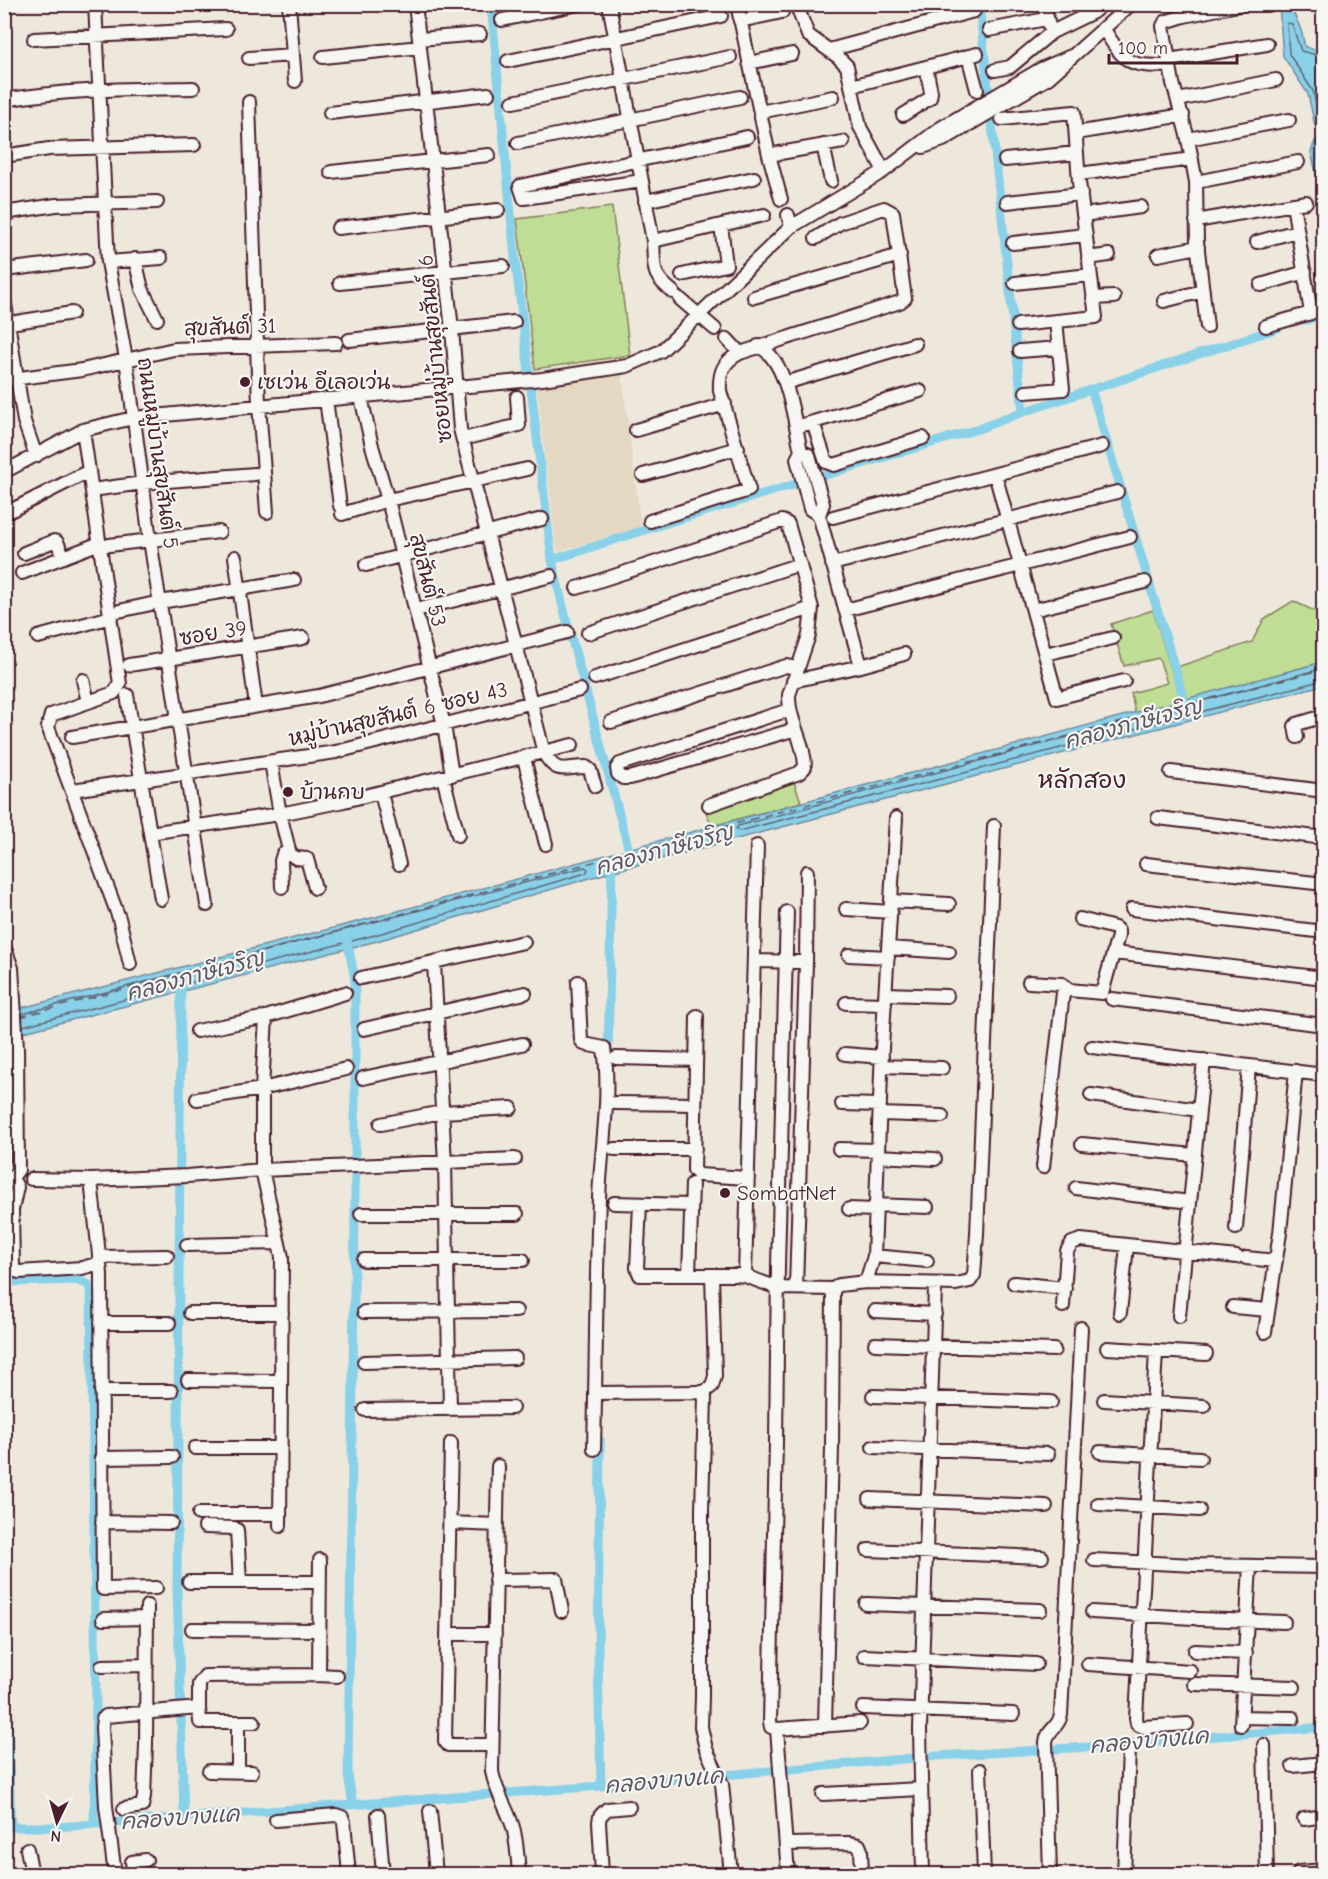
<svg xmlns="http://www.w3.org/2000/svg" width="1328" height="1879" font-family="'Comic Neue','Playpen Sans Thai',sans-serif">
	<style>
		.built { fill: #e4d8c2 }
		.green { fill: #bfdd94; stroke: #847e60; stroke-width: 1.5 }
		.water { fill: #88d1e9; stroke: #6f8a9d; stroke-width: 1.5 }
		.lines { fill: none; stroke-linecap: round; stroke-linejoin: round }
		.shore { stroke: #636677; stroke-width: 1.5 }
		.canal { stroke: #88d1e9; stroke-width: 9 }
		.ferry { stroke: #5d5464; stroke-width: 1.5; stroke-dasharray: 8 6; stroke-linecap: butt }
		.minor-casing { stroke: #4a1f2b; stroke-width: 16 }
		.minor { stroke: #f6f6f2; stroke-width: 12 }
		.poi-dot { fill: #4a1f2b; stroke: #f6f6f2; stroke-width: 2 }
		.labels { text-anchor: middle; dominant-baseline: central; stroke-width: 4.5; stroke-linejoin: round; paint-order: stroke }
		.street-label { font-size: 21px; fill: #4a1f2b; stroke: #f6f6f2 }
		.poi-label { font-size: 21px; fill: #4a1f2b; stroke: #f6f6f2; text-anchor: start }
		.water-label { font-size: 22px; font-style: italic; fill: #5d5464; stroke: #f6f6f2 }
		.quarter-label { font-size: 24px; fill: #4a1f2b; stroke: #f6f6f2 }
	</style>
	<rect width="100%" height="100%" fill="#eee8dc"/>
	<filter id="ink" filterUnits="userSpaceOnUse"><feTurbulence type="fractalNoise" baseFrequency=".0167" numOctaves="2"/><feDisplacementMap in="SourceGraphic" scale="12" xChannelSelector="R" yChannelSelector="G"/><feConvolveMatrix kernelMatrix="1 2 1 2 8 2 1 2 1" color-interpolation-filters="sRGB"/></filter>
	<g filter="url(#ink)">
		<!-- built -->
		<path class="built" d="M622,374L641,527L557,552L536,384Z"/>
		<!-- green -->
		<path class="green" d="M612,207L630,355L535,369L517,219Z
			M1293,601L1323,615V662L1135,713L1131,693L1167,683L1159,658L1124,666L1111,624L1153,610L1171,669L1252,642L1264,619Z
			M793,779L801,802L712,826L705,810Z"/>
		<!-- water -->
		<path class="water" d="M1279,5H1290L1301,30L1305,47L1322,52L1323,130L1315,126L1308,94L1283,56Z
			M1323,139H1324L1323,200L1311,152L1315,141Z
			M1323,662V685L607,873L377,941L5,1037V1012L372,918Z"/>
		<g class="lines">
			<!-- shore -->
			<path class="shore" d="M1324,57L1301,51L1292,24L1287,23L1289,54L1313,91L1320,121L1324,123
				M1324,668L738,826L736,829L739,831L1324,680
				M22,1014L585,867L588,869L586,873L375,935L23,1026"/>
			<!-- canal -->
			<path class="canal" d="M491,4L515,258L552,560L562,603L631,858
				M979,4L1023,412
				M1306,320L1324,314
				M1091,389L1187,709
				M552,560L657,526L978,429L1023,412L1278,328
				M347,939L355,980V1215L348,1775L353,1805
				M181,980L177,1588L184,1817
				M608,1055L612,865
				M9,1282L75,1280L88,1284L91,1292L96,1705L94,1824
				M600,1440L598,1662L601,1786
				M4,1592L11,1827
				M4,1827H56L601,1786L937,1756L1089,1747L1324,1727"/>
			<!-- ferry -->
			<path class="ferry" d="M20,1017L775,813L1324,669"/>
			<!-- minor casing -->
			<g class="minor-casing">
				<path id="minor" d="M95,4L108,262L126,359L150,540L207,905
					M289,4L295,81
					M415,4L452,329L460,429L544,753C557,776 564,767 586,767L590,770L595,786
					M609,4L653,241C655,268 650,274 673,292
					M737,4L769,155L781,199
					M796,4L808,35L838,57L847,66L860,127L884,171
					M1044,4L1049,26
					M797,8L811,4
					M502,20L579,4
					M740,21L782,12
					M1103,28C1126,64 1127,66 1170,66
					M989,30L1046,19
					M34,39L226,29
					M419,39L480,34
					M829,50L974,11
					M968,56L977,90
					M323,57L420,47
					M249,58L293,55
					M1169,60L1267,44
					M508,61L721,16
					M749,63L792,54
					M995,70L1010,67L1052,32L1093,12L1103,4
					M851,86L977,54
					M4,100C67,89 130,89 193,88
					M1178,100L1276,80
					M249,102L259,405L267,512
					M513,102L730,57
					M760,112L833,97
					M330,113L488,94
					M903,115L930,98L931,92L926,67
					M1002,119L1074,112L1079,182L1096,317L1018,325
					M1076,133L1183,115
					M1188,139L1289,120
					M518,143L740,97
					M823,145L831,181
					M923,147L943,140L1048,78L1131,4
					M769,155L843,142
					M4,156L49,149L194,145
					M1005,160L1077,153
					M331,172L489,155
					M1079,174L1192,159
					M642,181L524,198L520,186L747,137
					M1196,182L1298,162
					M645,201L754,178
					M1007,202L1081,194
					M4,213L56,205L157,202
					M788,215L791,227
					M1083,215L1141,207
					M1196,221L1306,202
					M338,228L498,210
					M653,241L764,215
					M1257,242L1297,231
					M1013,243L1085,235
					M1158,255L1198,247
					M1088,258L1109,255
					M135,259L142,289L157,319
					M108,262L161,258
					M4,270L86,260
					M682,275L726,265L721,225
					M340,283L503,266
					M1015,283L1090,275
					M1261,285L1305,272
					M754,297L900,255
					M4,298L24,421L36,456
					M1093,298L1114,297
					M680,299L715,329
					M1164,301L1203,291
					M4,324L72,313
					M1266,326L1311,313L1293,204
					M1207,327L1197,242L1196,182L1188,139L1173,83L1163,26L1165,22L1184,16L1243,4
					M349,340L514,322
					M758,346C788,359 794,422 801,451
					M1020,351L1059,348
					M740,353L900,302L905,298L893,213L884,208L840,223L816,238
					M4,380L82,370L174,349L336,343
					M785,383L915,344
					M1026,392L1063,389L1056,321
					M361,397L372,446L388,500L444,725L452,775
					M326,399L340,506
					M813,422L826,462L834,465L923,438
					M796,427L920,391
					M83,430L120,684L114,693L51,715L48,727L119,918L130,964
					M636,430L725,404
					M463,439L519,425L517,397
					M801,451L809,455L823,504L819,515L810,509L797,459Z
					M4,472L83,430L133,418L542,379L627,366L661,351L791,227L884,171L939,129L1041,69L1071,56
					M995,474L1057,698L1124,681
					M643,475L738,448
					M92,490L143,483L255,474
					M10,511L89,471
					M342,514L388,500L527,469
					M833,517L1102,446
					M650,521L749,490L720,391C719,372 723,362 740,353L727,339
					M109,545L219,532
					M24,553L54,541L57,542L64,557
					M235,557L256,706
					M832,564L1117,492
					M366,565L542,519
					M22,573L100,543
					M577,588L782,521L788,524L812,608L809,635L789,695C788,720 805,742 805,767L799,773L709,805
					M416,610L551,576
					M845,610L1130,537
					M1033,610L1145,582
					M119,611L160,602L294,580
					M588,633L800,564
					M38,637L111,617
					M1045,654L1113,638
					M129,665L303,638
					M861,666L904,654
					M595,678L812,608
					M83,680L88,702
					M793,681L861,666L819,515
					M127,695L161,899
					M789,710L620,764L617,768L618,774L623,778H630L796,729
					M611,722L786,666L798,668
					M72,737L319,696L567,632
					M1297,737L1295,726L1297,724L1324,716
					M524,758L546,844
					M271,762L280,814L290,854L296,858L307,859L315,888
					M1171,772L1324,791
					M443,777L458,835
					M79,789L336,752L580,690
					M381,793L399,864
					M1158,818L1324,838
					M156,832L280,814L344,801L572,745
					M1146,864L1324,884
					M282,887L281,861L283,854L289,852
					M891,901L949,904
					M846,909L891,912
					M1132,909L1324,932
					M787,912L778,1266L776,1442L770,1722L771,1727L777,1729L788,1874
					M4,946L12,968L17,1048L18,1170L12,1178L17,1187L12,1210L13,1267L15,1271L19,1272L82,1268L100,1263
					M888,948L949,952
					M1114,953L1324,978
					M849,955L888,957
					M754,961L806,962L807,872
					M434,963L445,1163L450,1409
					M361,978L524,942
					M578,982L581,1040L584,1044L604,1048C611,1097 601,1149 599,1198C596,1282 596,1365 594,1449
					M1029,982L1062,984L1065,986V990
					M886,994L947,996
					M1112,999L1324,1025
					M846,1003L885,1004
					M697,1016L694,1170L699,1175L748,1178
					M266,1017L262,1089V1170L282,1257L280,1526
					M364,1029L525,993
					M197,1031L266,1017L345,993
					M1092,1047L1324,1075
					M845,1054L882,1057
					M616,1058L696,1060
					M882,1066L942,1068
					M1322,1075L1324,1055
					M363,1078L522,1044
					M1091,1095L1199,1110
					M197,1099L262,1089L346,1069
					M615,1103L695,1104
					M842,1104L880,1105
					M880,1114L942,1116
					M381,1124L442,1112L511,1108
					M1082,1144L1194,1155
					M614,1149H695
					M839,1149L878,1150
					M878,1156L935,1159
					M1043,1167L1063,993L1069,990L1102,993L1118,936V931L1115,928L1080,919
					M31,1179L91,1180L187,1176L262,1170L515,1159
					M91,1180L101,1274L103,1589L156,1588
					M1076,1188L1190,1202
					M614,1203L691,1205
					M640,1204L637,1268L640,1275H736L745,1276L778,1288L833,1289L832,1448L825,1726
					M875,1205L927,1207
					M849,1209L875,1210
					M361,1214H517
					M1236,1228L1249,1066
					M187,1245L279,1243
					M874,1256L927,1261
					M99,1257L167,1256
					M1246,1258L1276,1261
					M364,1260H523
					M689,1275L692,1184
					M745,1276L757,846
					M866,1282L956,1284L970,1281L974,1275L977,1234L994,826
					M1014,1283L1065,1288
					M796,1288L806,962
					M833,1289L839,1285L866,1282L874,1256L882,1048L896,818
					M1063,1306L1067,1251L1072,1243L1081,1240L1237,1257
					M1233,1307L1268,1310
					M875,1311L935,1314
					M364,1312L516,1311
					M190,1313H282
					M1120,1313L1127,1246
					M1179,1316L1204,1060
					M101,1323H169
					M1265,1332L1280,1233L1296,1071
					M875,1344L1054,1350
					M1107,1348L1206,1354
					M1156,1351L1136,1718L1137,1724L1143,1727L1187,1724
					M364,1362L515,1358
					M188,1380L281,1381
					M101,1391H171
					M595,1393L700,1392L705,1396L702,1510V1697L701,1727L706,1749L722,1784L731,1874
					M703,1393L712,1386L715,1376L712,1275
					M873,1396L1051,1402
					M1104,1400L1204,1406
					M365,1410L512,1408
					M451,1443L445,1741L448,1745H492
					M873,1447L1048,1454
					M195,1448H281
					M1100,1452L1200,1458
					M101,1458L172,1457
					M498,1466L492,1771C495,1792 509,1810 514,1831C517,1845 518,1860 519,1874
					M870,1499L1046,1506
					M1098,1504L1199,1510
					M199,1514H280
					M102,1522L171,1523
					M450,1523L497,1525
					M205,1527L234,1528L237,1530L240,1582
					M868,1550L1042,1557
					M1094,1560L1195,1565L1324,1567
					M495,1580L556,1579L562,1611
					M189,1582H319
					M866,1604L1040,1610
					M1092,1612L1193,1618
					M103,1619L147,1618
					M1198,1619L1284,1622
					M192,1629L319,1630
					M447,1634H495
					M1195,1651L1246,1653
					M864,1656L1036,1664
					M1088,1664L1190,1671
					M102,1666L147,1665
					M319,1675L337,1676
					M1194,1684L1294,1687
					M199,1708V1684L205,1676L319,1675L320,1560
					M863,1708L1013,1714
					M1242,1717L1293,1718
					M238,1722H254
					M1241,1725L1250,1566
					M777,1729L860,1723
					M1264,1745L1267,1874
					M1293,1766L1324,1763
					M980,1770L984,1874
					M209,1771L252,1772
					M823,1794L921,1789
					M124,1809L142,1806L144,1797L146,1744L147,1606
					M430,1811L436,1874
					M378,1815L383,1874
					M1304,1819L1324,1816
					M276,1820L336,1815L342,1817L344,1822L349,1874
					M786,1844L850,1843L859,1845L861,1850L862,1874
					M27,1849L32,1874
					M1299,1872L1324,1870
					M115,1874L106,1806L102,1727L103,1719L106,1716L199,1708L200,1722H238V1772
					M134,1874L132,1862L146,1860
					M602,1874L599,1822L600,1816L607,1809L629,1807
					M923,1874L920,1729L935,1288
					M1050,1874L1046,1742C1047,1730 1059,1727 1061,1715L1081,1328
					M1124,1874L1129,1750"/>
			</g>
			<!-- minor -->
			<use href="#minor" class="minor"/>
		</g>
	</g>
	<!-- markers -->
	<g class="poi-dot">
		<circle cx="245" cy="382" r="6"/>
		<circle cx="288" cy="792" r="6"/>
		<circle cx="725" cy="1193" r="6"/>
	</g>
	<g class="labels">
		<!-- street labels -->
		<g class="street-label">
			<text transform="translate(230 327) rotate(-2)">สุขสันต์ 31</text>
			<text transform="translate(435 349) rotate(-96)">ซอยหมู่บ้านสุขสันต์ 6</text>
			<text transform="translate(158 453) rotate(82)">ถนนหมู่บ้านสุขสันต์ 5</text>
			<text transform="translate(428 580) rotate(76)">สุขสันต์ 53</text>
			<text transform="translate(213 633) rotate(-9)">ซอย 39</text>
			<text transform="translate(398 714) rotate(-13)">หมู่บ้านสุขสันต์ 6 ซอย 43</text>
		</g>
		<!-- poi labels -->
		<g class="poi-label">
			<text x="257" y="382">เซเว่น อีเลอเว่น</text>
			<text x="300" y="792">บ้านกบ</text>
			<text x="737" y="1193">SombatNet</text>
		</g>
		<!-- water labels -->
		<g class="water-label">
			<text transform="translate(1133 724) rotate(-15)">คลองภาษีเจริญ</text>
			<text transform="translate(664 850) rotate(-15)">คลองภาษีเจริญ</text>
			<text transform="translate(195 976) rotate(-15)">คลองภาษีเจริญ</text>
			<text transform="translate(1149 1741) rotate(-5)">คลองบางแค</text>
			<text transform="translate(664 1781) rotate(-5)">คลองบางแค</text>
			<text transform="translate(180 1818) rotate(-4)">คลองบางแค</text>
		</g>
		<!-- quarter labels -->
		<g class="quarter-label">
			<text x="1082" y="780">หลักสอง</text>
		</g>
	</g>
	<!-- margin -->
	<rect width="1328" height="1879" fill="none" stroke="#f6f6f2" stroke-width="24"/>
	<rect x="12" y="12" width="1304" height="1855" fill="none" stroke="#4a1f2b" stroke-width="2" filter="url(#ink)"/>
	<!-- north arrow -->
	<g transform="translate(57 1822) rotate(185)" stroke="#f6f6f2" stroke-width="4.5" paint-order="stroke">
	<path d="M0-4.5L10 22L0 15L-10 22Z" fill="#4a1f2b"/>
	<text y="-9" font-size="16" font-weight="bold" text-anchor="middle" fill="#4a1f2b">N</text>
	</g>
	<!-- scale -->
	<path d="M1109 54v9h128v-9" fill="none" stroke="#4a1f2b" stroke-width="3"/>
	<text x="1118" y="54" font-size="18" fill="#4a1f2b" stroke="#f6f6f2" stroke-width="4.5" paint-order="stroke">100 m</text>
</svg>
